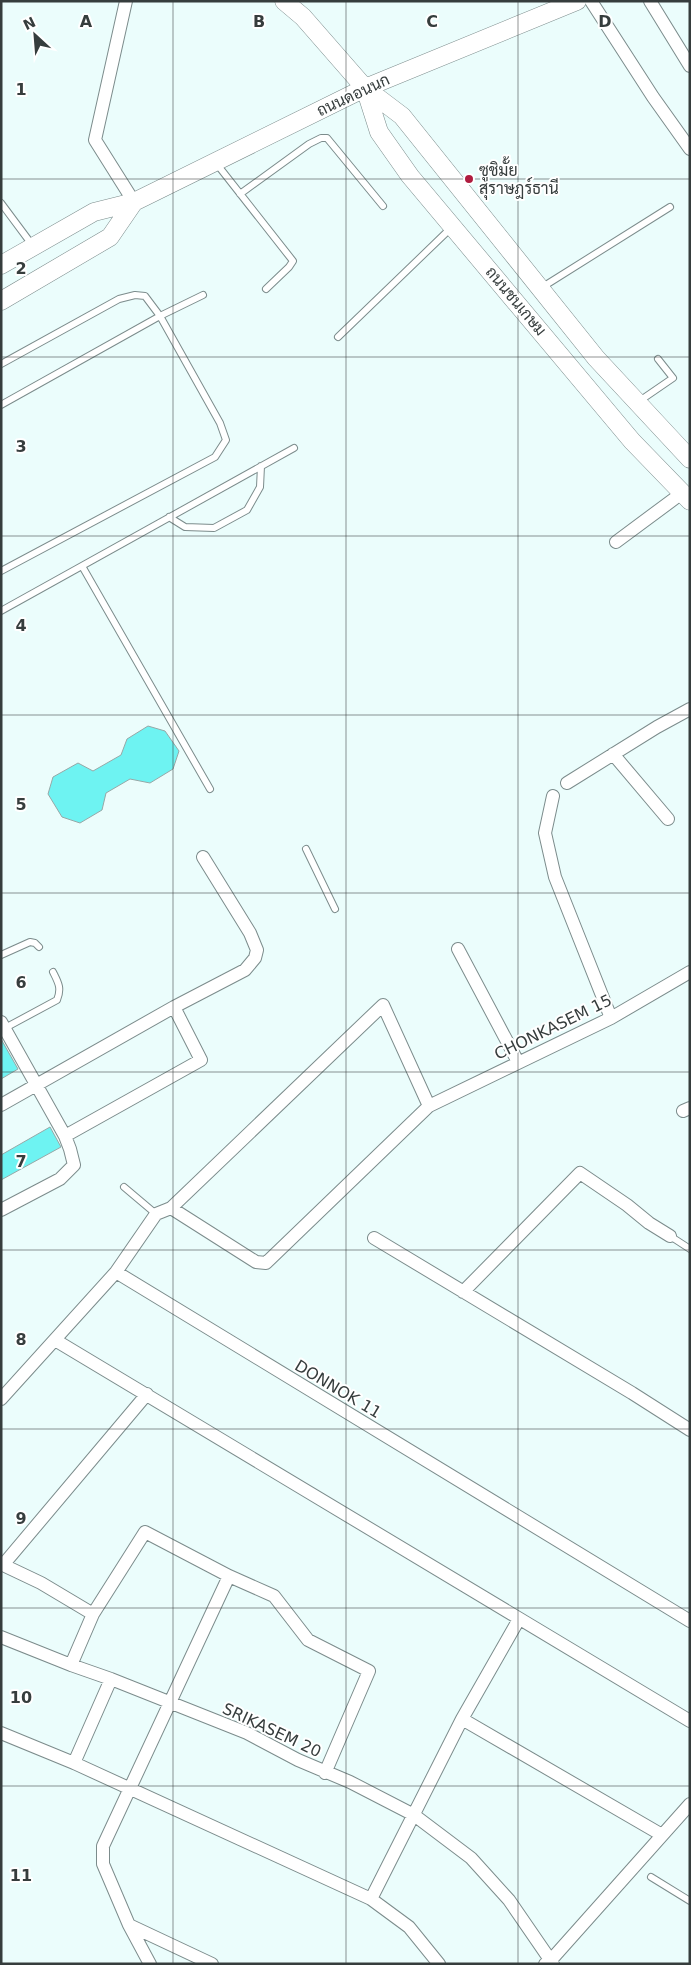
<svg xmlns="http://www.w3.org/2000/svg" width="691" height="1965" font-family="'DejaVu Sans',Sarabun,sans-serif">
	<style>
		.building { fill: #6ef3f2; stroke: #97a8a7 }
		.lines { fill: none; stroke-linecap: round; stroke-linejoin: round }
		.service-casing { stroke: #7c8c8c; stroke-width: 8 }
		.minor-casing { stroke: #7c8c8c; stroke-width: 14 }
		.secondary-casing { stroke: #7c8c8c; stroke-width: 19 }
		.service { stroke: #fff; stroke-width: 6 }
		.minor { stroke: #fff; stroke-width: 12 }
		.secondary { stroke: #fff; stroke-width: 18 }
		.grid { fill: none; stroke: #363d3d; stroke-width: 1; stroke-opacity: 0.55 }
		.poi-dot { fill: #af1c3f; stroke: #fff; stroke-width: 2 }
		.labels { text-anchor: middle; dominant-baseline: central; stroke-width: 4; stroke-linejoin: round; paint-order: stroke }
		.street-label { font-size: 16px; fill: #363d3d; stroke: #fff }
		.poi-label { font-size: 16px; fill: #363d3d; stroke: #fff; text-anchor: start }
		.grid-label { font-size: 16px; text-anchor: middle; font-weight: bold; fill: #363d3d; stroke: #fff; stroke-width: 4; stroke-linejoin: round; paint-order: stroke }
	</style>
	<rect width="100%" height="100%" fill="#ebfdfc"/>
	<!-- building -->
	<path class="building" d="M148,726L165,731L179,751L173,769L150,783L130,779L106,793L102,810L80,823L62,817L48,794L53,777L78,763L93,771L121,755L127,739Z
		M1,1039L18,1069L1,1079Z
		M50,1127L61,1147L1,1180V1155Z"/>
	<g class="lines">
		<!-- service casing -->
		<g class="service-casing">
			<path id="service" d="M216,163L293,261L289,267L266,289
				M240,194L309,144L321,138H327L383,206
				M1,203L33,246
				M541,288L670,207
				M338,337L452,227
				M1,364L119,299L135,295L145,296L160,316L220,423L226,440L215,457L1,571
				M638,402L673,378L658,359
				M1,405L160,316L203,295
				M169,517L185,527L214,528L247,510L260,487L261,466
				M82,566L210,789
				M1,611L294,448
				M306,849L335,909
				M1,955L30,942L35,943L39,947
				M5,1028L57,1000C62,988 58,982 53,972
				M124,1187L156,1214
				M670,1236L690,1249
				M651,1877L690,1901"/>
		</g>
		<!-- minor casing -->
		<g class="minor-casing">
			<path id="minor" d="M126,1L95,140L134,202
				M591,1L653,97L690,149
				M650,1L690,66
				M616,542L682,493
				M613,754L668,819
				M567,783L657,727L690,709
				M553,796L545,833L555,877L611,1018
				M458,949L518,1062
				M383,1005L429,1106L266,1263L256,1262L171,1208Z
				M1,1022L65,1136L70,1149L74,1165L60,1179L1,1210
				M1,1105L174,1007L245,970L255,958L257,950L250,933L203,857
				M429,1106L611,1018L690,972
				M683,1111L690,1108
				M65,1136L201,1060L174,1007
				M374,1238L632,1393L690,1430
				M116,1272L156,1214L171,1208
				M463,1292L580,1173L627,1205L649,1223L670,1236
				M55,1340L690,1721
				M1,1399L116,1272L690,1621
				M1,1564L41,1583L93,1614L71,1665L111,1679L247,1733L298,1760L350,1782L414,1815L471,1858L509,1900L553,1964
				M3,1565L147,1394
				M93,1614L145,1532L229,1576L274,1596L308,1640L369,1671L325,1773
				M1,1637L71,1665
				M462,1719L662,1835
				M1,1733L74,1763L371,1899L409,1927L439,1964
				M74,1763L111,1679
				M371,1899L462,1719L519,1619
				M129,1925L212,1964
				M150,1964L129,1925L103,1864V1846L229,1576
				M545,1964L551,1960L690,1804"/>
		</g>
		<!-- secondary casing -->
		<g class="secondary-casing">
			<path id="secondary" d="M284,1L303,17L365,88L402,116L596,358L690,459
				M365,88L379,132L410,176L632,441L690,501
				M1,265L94,212L134,202L365,88L577,1
				M1,301L110,237L134,202"/>
		</g>
		<!-- service -->
		<use href="#service" class="service"/>
		<!-- minor -->
		<use href="#minor" class="minor"/>
		<!-- secondary -->
		<use href="#secondary" class="secondary"/>
	</g>
	<!-- grid -->
	<path class="grid" d="M173,1V1964M346,1V1964M518,1V1964M1,179H690M1,357H690M1,536H690M1,715H690M1,893H690M1,1072H690M1,1250H690M1,1429H690M1,1608H690M1,1786H690"/>
	<!-- markers -->
	<circle class="poi-dot" cx="469" cy="179" r="5"/>
	<g class="labels">
		<!-- street labels -->
		<g class="street-label">
			<text transform="translate(353 95) rotate(-25)">ถนนดอนนก</text>
			<text transform="translate(516 301) rotate(50)">ถนนชนเกษม</text>
			<text transform="translate(553 1027) rotate(-26)">CHONKASEM 15</text>
			<text transform="translate(338 1389) rotate(31)">DONNOK 11</text>
			<text transform="translate(272 1730) rotate(25)">SRIKASEM 20</text>
		</g>
		<!-- poi labels -->
		<g class="poi-label">
			<text x="479" y="170">ซูชิมั้ย<tspan x="479" dy="18">สุราษฎร์ธานี</tspan></text>
		</g>
	</g>
	<g class="grid-label">
		<text x="86" y="27">A</text>
		<text x="259" y="27">B</text>
		<text x="432" y="27">C</text>
		<text x="605" y="27">D</text>
		<text x="21" y="95">1</text>
		<text x="21" y="274">2</text>
		<text x="21" y="452">3</text>
		<text x="21" y="631">4</text>
		<text x="21" y="810">5</text>
		<text x="21" y="988">6</text>
		<text x="21" y="1167">7</text>
		<text x="21" y="1345">8</text>
		<text x="21" y="1524">9</text>
		<text x="21" y="1703">10</text>
		<text x="21" y="1881">11</text>
	</g>
	<!-- border -->
	<rect width="691" height="1965" fill="none" stroke="#363d3d" stroke-width="5"/>
	<!-- north arrow -->
	<g transform="translate(35 35) rotate(334)" stroke="#ffffff" stroke-width="4" paint-order="stroke">
	<path d="M0-4L9 19L0 12L-9 19Z" fill="#363d3d"/>
	<text y="-8" font-size="14" font-weight="bold" text-anchor="middle" fill="#363d3d">N</text>
	</g>
</svg>
